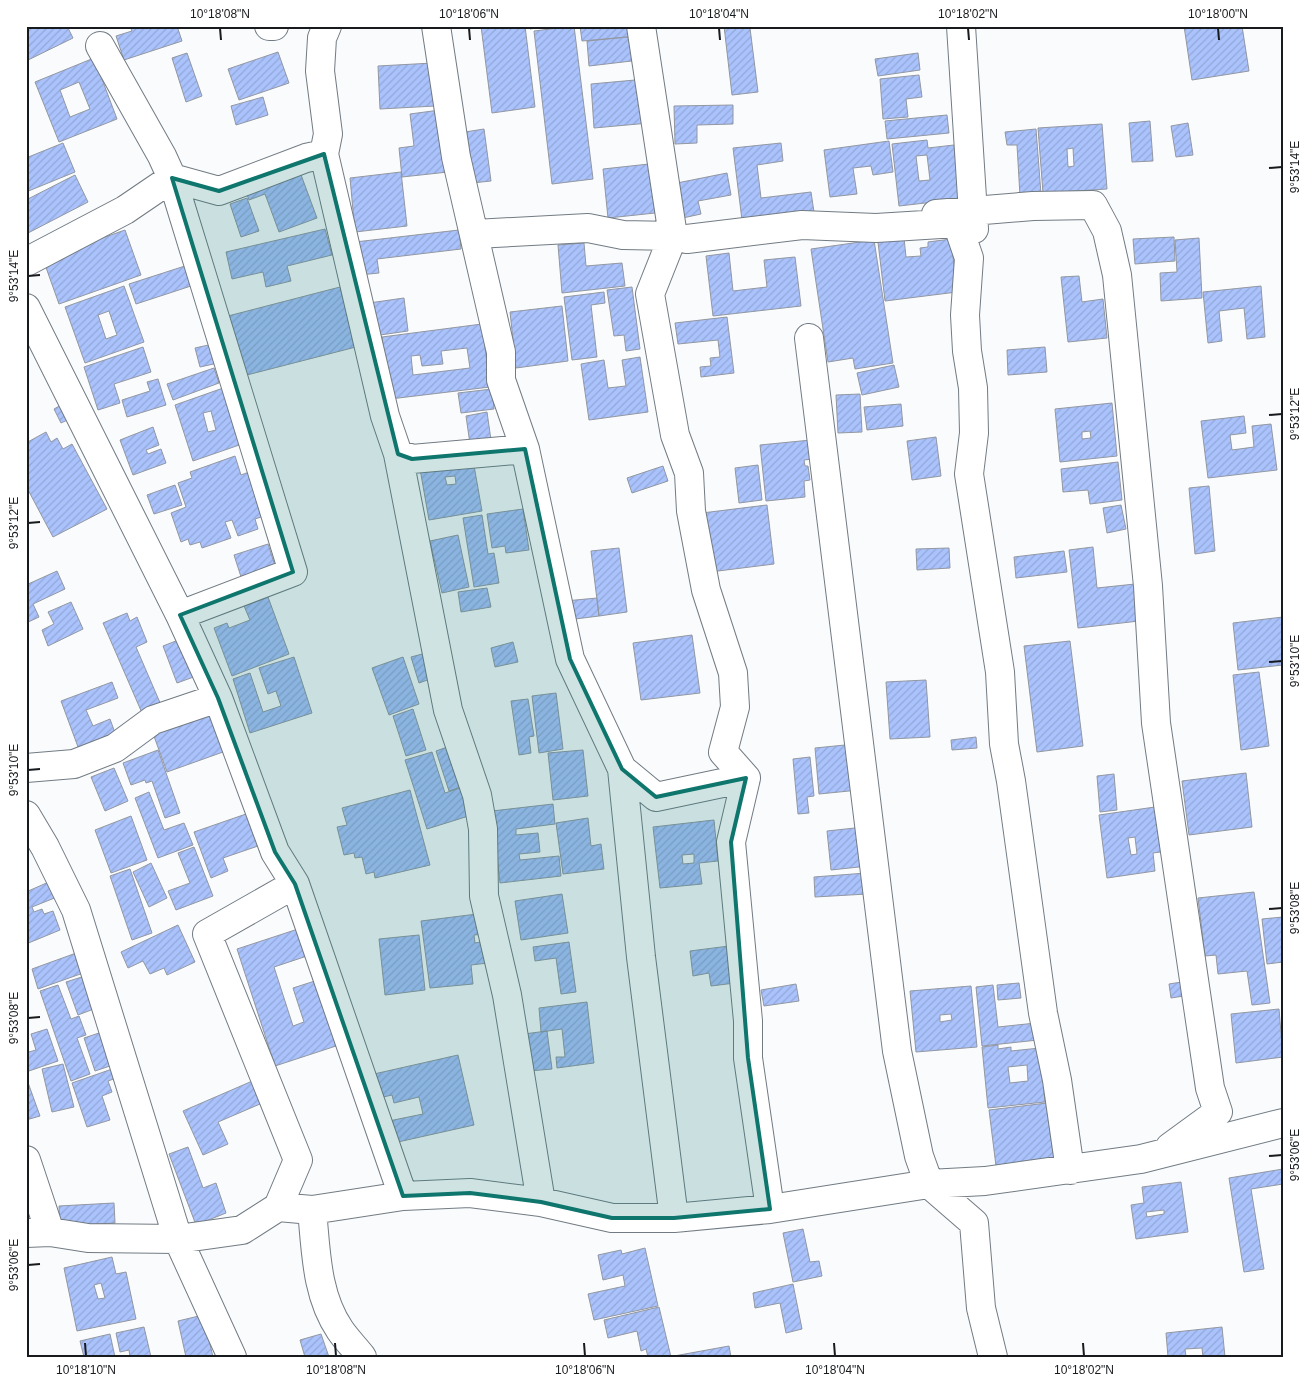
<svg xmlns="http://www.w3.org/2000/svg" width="1309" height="1383" font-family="Arial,sans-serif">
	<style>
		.building { fill: url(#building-hatch); stroke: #9297a1; fill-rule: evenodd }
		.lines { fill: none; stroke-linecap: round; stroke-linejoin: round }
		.minor-casing { stroke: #727b83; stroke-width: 30 }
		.minor { stroke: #fff; stroke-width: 28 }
		.marked { fill: #0f766e; fill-opacity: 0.2; stroke: #0f766e; stroke-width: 4; stroke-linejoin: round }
		.ticks { fill: none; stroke: #181b1e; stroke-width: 2 }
		.neatline { fill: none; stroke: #181b1e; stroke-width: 2 }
		.ticks-label { font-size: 12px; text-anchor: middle; fill: #181b1e }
	</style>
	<defs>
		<pattern id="building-hatch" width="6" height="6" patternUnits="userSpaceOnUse" patternTransform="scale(1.25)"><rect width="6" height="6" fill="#abc3fd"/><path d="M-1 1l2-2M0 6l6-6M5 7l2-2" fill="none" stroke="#92a7d8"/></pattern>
	</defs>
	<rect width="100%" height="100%" fill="#f9fbfd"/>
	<!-- building -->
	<path class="building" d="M26,26H67L73,38L26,61Z
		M130,26H177L182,41L124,60L116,36L132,31Z
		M481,26H525L535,107L492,113Z
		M529,26H549L530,29Z
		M574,26L593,179L552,184L534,31Z
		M580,26H637L638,36L582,41Z
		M724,26H765L750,28L758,92L732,95Z
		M1184,26H1242L1249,71L1192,80Z
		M638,36L640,60L589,66L587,41Z
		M278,52L289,83L239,100L228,69Z
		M187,53L202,96L186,102L172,58Z
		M918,53L920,70L878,76L875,59Z
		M94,58L117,119L59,142L35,82ZM79,82L90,109L70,117L60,90Z
		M433,63L435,106L380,109L378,66Z
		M919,75L922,97L906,99L908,117L883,119L880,79Z
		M646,79L649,123L594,128L591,84Z
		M263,97L268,115L236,125L231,106Z
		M733,105V124L697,125V143L675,144L674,106Z
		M440,110L448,172L402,177L399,148L414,146L410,114Z
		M947,115L949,133L887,139L885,121Z
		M1150,121L1153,161L1132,162L1129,123Z
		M1188,123L1193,155L1176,157L1171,126Z
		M1102,124L1107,189L1043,193L1038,128ZM1073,148L1074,166L1068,167L1067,149Z
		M484,129L491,181L472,183L465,132Z
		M1036,129L1041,194L1020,196L1017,145H1007L1005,132Z
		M927,140L928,148L954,145L960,199L899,206L892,144ZM927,155L930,180L919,181L916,156Z
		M889,141L893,172L873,175L871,166L853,168L857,194L830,197L824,150Z
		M63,143L75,172L26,192V158Z
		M781,143L783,161L757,165L761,198L811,192L815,219L743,228L733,148Z
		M297,164L317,218L279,232L265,194L249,200L243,184Z
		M649,164L655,213L608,218L603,169Z
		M401,172L407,226L355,232L350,178Z
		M727,173L731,195L698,201L701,214L678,219L672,184Z
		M75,175L88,202L28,233L26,200Z
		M247,198L259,231L241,237L230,204Z
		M325,229L332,255L287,266L291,281L266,287L263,272L232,279L226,252Z
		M125,230L141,275L59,304L43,259Z
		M459,230L461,249L377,259L379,273L359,275L355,242Z
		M877,234L904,238L906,257L921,256L920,248L928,247V242L951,239L957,292L885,301Z
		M1174,237L1175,261L1135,264L1133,239Z
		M1199,238L1202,298L1161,301L1160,273L1177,272L1175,240Z
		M874,240L893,363L855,369L853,358L828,362L811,249Z
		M584,243L586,266L622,263L625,286L562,293L558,245Z
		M729,253L733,291L767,287L764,260L795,257L801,306L713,316L706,256Z
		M188,265L194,285L136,304L129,284Z
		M1079,276L1082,302L1103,299L1107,338L1068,342L1061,277Z
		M124,286L144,342L85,363L65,307ZM109,311L117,335L106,339L98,315Z
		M1261,286L1265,337L1247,339L1244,308L1219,311L1222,341L1208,343L1203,292Z
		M340,287L356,347L243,376L228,316Z
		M632,287L640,349L626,351L624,335L614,336L607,290Z
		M604,292L605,303L591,305L597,357L572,360L564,297Z
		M404,298L408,331L373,336L369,303Z
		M562,306L568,361L516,368L510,312Z
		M727,317L734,373L701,377L700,367L711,366L710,358L720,357L718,340L678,344L675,323Z
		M482,324L490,387L390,399L382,337ZM467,348L470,368L413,375L411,356L420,355L422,366L443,364L441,351Z
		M213,344L218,363L200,367L195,348Z
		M143,347L151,372L114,384L120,403L98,410L84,367Z
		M1045,347L1047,372L1008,375L1007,350Z
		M640,357L648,412L589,420L581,364L604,360L608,388L626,386L622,360Z
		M894,365L899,387L862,395L857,373Z
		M214,368L219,383L173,400L167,384Z
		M158,379L166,405L127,417L122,400L150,391L147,382Z
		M226,387L245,443L193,461L175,405ZM211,411L216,430L208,432L203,413Z
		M492,389L494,409L461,413L458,393Z
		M860,394L862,432L838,433L836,395Z
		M70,400L78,415L61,423L54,409Z
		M1112,403L1117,456L1060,462L1055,409ZM1090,431L1091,438L1082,439V432Z
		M901,404L903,426L867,430L864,407Z
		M487,412L492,447L471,451L466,416Z
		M1244,416L1246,433L1230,435L1232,450L1254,447L1252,426L1271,424L1277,470L1208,478L1201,421Z
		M153,427L159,445L146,450L148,454L161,449L166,463L133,475L120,440Z
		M46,432L51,442L57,438L63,449L72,444L107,509L53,537L26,486V443Z
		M936,437L941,476L912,480L907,441Z
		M811,440L813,459L804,460L805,466H808L810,480L804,481L805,497L766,501L760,445Z
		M472,454L482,511L429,520L419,463ZM455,476L456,484L447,485L445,477Z
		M235,456L241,475L249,472L264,516L255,519L258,529L238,536L232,520L225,522L231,538L202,548L200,542L190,545L188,539L181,542L171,513L186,507L178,483L192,478L190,472Z
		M1118,462L1122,500L1090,504L1088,490L1063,492L1061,469Z
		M758,465L762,500L739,503L735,468Z
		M663,466L668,481L632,493L627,478Z
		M175,485L182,505L154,514L147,495Z
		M1209,486L1215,551L1195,554L1189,488Z
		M767,505L774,564L710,572L702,513Z
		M1121,505L1126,529L1107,533L1103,508Z
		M523,509L529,550L506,553L505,546L492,548L487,514Z
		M482,515L488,554L494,553L499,583L474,587L463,518Z
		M458,535L469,587L442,593L430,541Z
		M268,544L277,572L243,583L234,555Z
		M1093,547L1097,588L1135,584L1139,621L1078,628L1069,550Z
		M619,548L627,612L599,616L591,551Z
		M949,548L950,568L917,570L916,549Z
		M1064,551L1067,572L1016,578L1014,557Z
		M57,571L65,589L33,604L39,617L26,623V585Z
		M487,588L491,607L461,612L458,592Z
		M268,597L289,654L232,676L214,628L227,623L229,628L250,620L244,606Z
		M597,598L599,616L567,620L565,601Z
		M71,602L83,629L48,646L42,630L54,624L48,612Z
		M127,613L130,621L137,617L147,642L136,647L161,705L142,713L103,623Z
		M1283,617V665L1238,670L1233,623Z
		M692,635L700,693L641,700L633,643Z
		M186,637L199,675L177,683L163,646Z
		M1070,641L1083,746L1037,752L1024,646Z
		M513,642L518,662L495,667L491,648Z
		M426,653L433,678L419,683L411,657Z
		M294,657L312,713L250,733L233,679L250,673L263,712L281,706L276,691L268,694L259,668Z
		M403,657L419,704L389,715L372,668Z
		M1259,672L1269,746L1241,750L1233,675Z
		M926,680L930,737L890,739L886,682Z
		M112,682L118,698L86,710L93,726L110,719L118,741L81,755L61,701Z
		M556,693L563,749L539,753L532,696Z
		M528,699L534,736L529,737L531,753L519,755L511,701Z
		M207,708L223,752L167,772L151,728Z
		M413,709L426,750L406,756L393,716Z
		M976,737L977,748L952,750L951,740Z
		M855,744L859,790L819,794L815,748Z
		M453,745L467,785L449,791L436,751Z
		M158,750L180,813L165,818L152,781L146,783L145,780L131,785L123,763Z
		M583,750L588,796L553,800L548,753Z
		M432,752L445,793L466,786L475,814L427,829L405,760Z
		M810,757L814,796L807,797L809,813L798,814L793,759Z
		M114,768L128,801L105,811L91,777Z
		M1246,773L1252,827L1189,835L1182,781Z
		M1114,774L1117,810L1100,812L1097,776Z
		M410,790L430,865L375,878L374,872L366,874L362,857L355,858L354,853L344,855L337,827L347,825L342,808Z
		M149,792L164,830L184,823L193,845L158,858L135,798Z
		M553,804L555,824L516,829V835L538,833L540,852L519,854L520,860L559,856L561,876L500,883L492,811Z
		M1162,806L1168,851L1153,853L1155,871L1107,878L1099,815ZM1135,837L1137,854L1131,855L1128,838Z
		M246,814L258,846L223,858L228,871L211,878L194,832Z
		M131,816L147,860L111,873L95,830Z
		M588,818L591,846L601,844L604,869L563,874L556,823Z
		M714,820L718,861L699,863L702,884L660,888L653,827ZM694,854V863L683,864L682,855Z
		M864,827L868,866L831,870L827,831Z
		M194,847L213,896L176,910L168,891L190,883L178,853Z
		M151,863L167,898L149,907L133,872Z
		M130,869L152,933L132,940L110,876Z
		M866,873L867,894L815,897L814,877Z
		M51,881L57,897L32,907L34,912L42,909L44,914L53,911L60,930L26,944V892Z
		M1254,892L1270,1003L1252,1005L1247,971L1218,974L1216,955L1205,956L1198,898Z
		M562,894L568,933L521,940L515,901Z
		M485,913L487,934L474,935L475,943L486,941L488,963L471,965L473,984L430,988L421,921Z
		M1283,917V962L1267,964L1262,919Z
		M178,925L195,962L167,975L164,968L150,974L143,961L128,968L121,952Z
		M298,929L307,956L274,967L293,1026L304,1022L293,988L318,980L339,1045L275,1066L237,949Z
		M419,935L425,990L385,995L379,939Z
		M569,942L576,992L561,994L556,958L535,961L533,947Z
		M729,946L735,983L711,986L709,973L693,976L690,951Z
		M79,952L86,972L38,989L32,969Z
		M88,975L99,1007L78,1015L66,982Z
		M1188,981L1190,995L1171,998L1169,984Z
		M1019,983L1021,998L998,1000L997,985Z
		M796,984L799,1001L764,1006L761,990Z
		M58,985L71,1019L79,1016L86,1035L77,1038L90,1074L71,1081L40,991Z
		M993,985L998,1027L1036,1023L1038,1040L982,1046L976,987Z
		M971,986L977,1047L916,1052L910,991ZM951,1014L952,1020L940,1022V1015Z
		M587,1002L594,1063L557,1068L556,1057H565L562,1029L541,1032L539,1008Z
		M1279,1009L1283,1057L1236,1063L1231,1014Z
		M47,1029L58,1061L26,1072V1042L29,1052L36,1050L31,1034Z
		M105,1031L116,1064L95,1071L84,1038Z
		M547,1031L552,1069L529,1071L524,1034Z
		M998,1045V1049L1011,1047V1051L1040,1048L1045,1102L988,1108L982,1047ZM1027,1065L1028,1081L1010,1083L1008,1067Z
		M458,1055L474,1125L389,1144L384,1122L423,1114L419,1097L394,1103L392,1095L379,1098L374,1074Z
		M63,1064L74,1107L52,1112L42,1069Z
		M115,1068L119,1077L108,1081L112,1092L102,1096L110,1120L87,1127L72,1083Z
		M26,1077L40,1116L26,1120Z
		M257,1079L267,1101L218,1122L228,1144L203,1155L183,1111Z
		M1047,1103L1055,1166L997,1174L989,1110Z
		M188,1147L203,1188L216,1183L226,1213L196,1225L169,1154Z
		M1283,1169V1184L1251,1189L1264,1269L1244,1272L1229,1178Z
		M1181,1182L1188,1232L1136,1239L1131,1205L1144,1203L1142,1187ZM1164,1210V1214L1147,1217L1146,1212Z
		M114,1203L115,1223L60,1226L59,1206Z
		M803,1229L810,1262L819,1261L822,1276L793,1282L783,1233Z
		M645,1248L658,1306L594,1320L588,1294L625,1286L623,1275L603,1280L598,1255L621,1250L622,1254Z
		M112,1257L116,1274L126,1272L136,1319L77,1331L64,1268ZM101,1283L105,1298L98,1299L94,1285Z
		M793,1284L802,1329L786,1333L780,1303L755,1308L753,1293Z
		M659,1307L671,1357H648L646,1349L641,1351L637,1331L608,1338L604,1320Z
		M203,1315L213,1357H186L178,1321Z
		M144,1327L151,1357H130L129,1350L120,1352L116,1333Z
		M1222,1327L1225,1357H1203L1202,1348L1185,1349L1186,1357H1168L1166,1333Z
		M110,1334L115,1357H84L80,1341Z
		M321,1334L329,1357H305L300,1340Z
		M729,1346L731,1357L674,1356Z"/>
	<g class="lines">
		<!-- minor casing -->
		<g class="minor-casing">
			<path id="minor" d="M269,26H274
				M641,26L673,236L650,294L675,435L689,473L691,511L706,590L733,673L735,707L723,752L746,778L731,842L748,1021V1058L770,1209
				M961,26L974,229
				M100,46L162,156L172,178L293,572L180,615
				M324,154L385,416L398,454L448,710L477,795L483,829L484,896L507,995L541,1202
				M936,214L1033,206L1093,205L1107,231L1117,275L1148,586L1156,723L1210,1088L1218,1112L1170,1147
				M475,234L588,228L623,235L673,236L687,239L802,225L876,228L957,223L969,258L965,315L967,351L973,388L974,433L969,474L1000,672L1004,744L1011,781L1043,1013L1057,1080L1070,1170
				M26,262L125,210L172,178L219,191L306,158L324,154L328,134L320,71L322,38L327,26
				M26,308L180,615L218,698L275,852L295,884L403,1196
				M809,338L897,1051L919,1156L929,1184L974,1223L981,1308L993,1357
				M525,449L570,659L622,769L656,797L746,778
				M398,454L412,459L525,449L501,380V352L456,157L436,26
				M26,768L74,764L115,748L153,720L218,698
				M622,769L641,957L674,1218
				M26,815L45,847L76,910L178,1239L232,1357
				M26,1160L50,1232
				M278,1207L298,1160L207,934L295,884
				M312,1210C316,1250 316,1295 340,1330C346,1339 355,1348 362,1357
				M26,1233L50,1232L88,1238L178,1239L242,1230L278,1207L312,1210L403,1196L470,1193L541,1202L612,1218H674L770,1209L929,1184L985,1181L1141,1159L1283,1123"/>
		</g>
		<!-- minor -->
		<use href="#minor" class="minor"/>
	</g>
	<!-- marked area -->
	<path class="marked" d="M324,154L398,454L412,459L525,449L570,659L622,769L656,797L746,778L731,842L748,1058L770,1209L674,1218H612L541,1202L470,1193L403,1196L295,884L275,852L218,698L180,615L293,572L172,178L219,191Z"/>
	<!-- ticks -->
	<path class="ticks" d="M220,28L221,40M469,28L470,40M719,28L720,40M968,28L969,40M1218,28L1219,40M1269,168L1282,167M28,276L40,275M1269,415L1282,414M28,523L40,522M1269,662L1282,661M28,770L40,769M1269,909L1282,908M28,1018L40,1017M1269,1156L1282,1155M28,1265L40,1264M85,1343L86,1356M335,1343L336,1356M584,1343L585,1356M834,1343L835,1356M1083,1343L1084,1356"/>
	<!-- border -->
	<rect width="1309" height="1383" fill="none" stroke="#ffffff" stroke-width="55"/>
	<rect x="28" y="28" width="1254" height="1328" class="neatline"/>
	<g class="ticks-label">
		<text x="220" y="18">10°18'08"N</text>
		<text x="469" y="18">10°18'06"N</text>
		<text x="719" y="18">10°18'04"N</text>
		<text x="968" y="18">10°18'02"N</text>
		<text x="1218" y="18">10°18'00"N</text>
		<text transform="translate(1295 167) rotate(-90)" y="4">9°53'14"E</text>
		<text transform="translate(14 276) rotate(-90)" y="4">9°53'14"E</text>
		<text transform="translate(1295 414) rotate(-90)" y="4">9°53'12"E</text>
		<text transform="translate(14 523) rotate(-90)" y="4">9°53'12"E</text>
		<text transform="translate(1295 661) rotate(-90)" y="4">9°53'10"E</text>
		<text transform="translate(14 770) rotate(-90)" y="4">9°53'10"E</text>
		<text transform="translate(1295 908) rotate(-90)" y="4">9°53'08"E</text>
		<text transform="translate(14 1018) rotate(-90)" y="4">9°53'08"E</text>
		<text transform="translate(1295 1155) rotate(-90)" y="4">9°53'06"E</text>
		<text transform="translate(14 1265) rotate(-90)" y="4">9°53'06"E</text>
		<text x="86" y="1374">10°18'10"N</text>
		<text x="336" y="1374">10°18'08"N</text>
		<text x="585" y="1374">10°18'06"N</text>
		<text x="835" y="1374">10°18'04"N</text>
		<text x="1084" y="1374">10°18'02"N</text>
	</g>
</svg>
